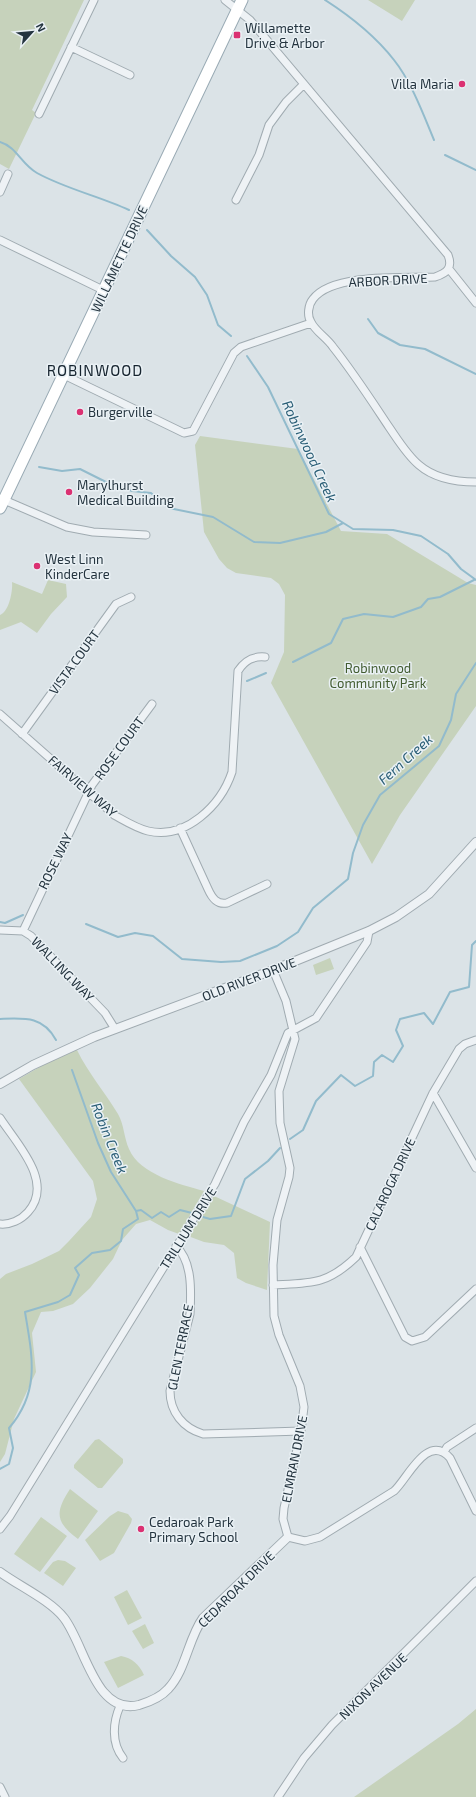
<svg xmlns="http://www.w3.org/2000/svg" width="476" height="1797" font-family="'Exo 2',sans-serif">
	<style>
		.green { fill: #c6d2bb }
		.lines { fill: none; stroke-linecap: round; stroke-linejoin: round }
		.stream { stroke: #92bbcc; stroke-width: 2 }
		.minor-casing { stroke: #a0abb1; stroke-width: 9 }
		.tertiary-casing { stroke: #a0abb1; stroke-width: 10 }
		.primary-casing { stroke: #99aab4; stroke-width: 13 }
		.minor { stroke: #eef2f5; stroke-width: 7 }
		.tertiary { stroke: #eef2f5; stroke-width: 8 }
		.primary { stroke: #fff; stroke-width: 11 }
		.poi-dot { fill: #db3172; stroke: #eaf1f5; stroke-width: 1.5 }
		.labels { text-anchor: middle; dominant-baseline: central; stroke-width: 3; stroke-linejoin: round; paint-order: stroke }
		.poi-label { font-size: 13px; fill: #24343f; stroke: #eaf1f5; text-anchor: start }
		.street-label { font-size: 13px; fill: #24343f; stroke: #eaf1f5 }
		.park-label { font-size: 13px; fill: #425c30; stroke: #eaf1f5 }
		.water-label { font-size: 14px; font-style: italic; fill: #2a5e76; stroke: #eaf1f5 }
		.quarter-label { font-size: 15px; letter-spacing: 1px; fill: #16242f; stroke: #eaf1f5 }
	</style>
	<rect width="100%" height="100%" fill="#dbe3e7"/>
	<!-- green -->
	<path class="green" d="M0,0H84L32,110L36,113L9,169L0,164Z
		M368,0H415L402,21Z
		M200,436L298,449L341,531L387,534L468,583L476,585V706L400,815L372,864L271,683L284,652L285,595L279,584L271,578L236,573L227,568L219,559L204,532L195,445Z
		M48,580L66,584L67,597L51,614L37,633L21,622L0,630V615C9,612 13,591 12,582L42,594Z
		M330,958L334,969L316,975L313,965Z
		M77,1050C88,1073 105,1092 118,1114C124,1124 124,1138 129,1149C140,1175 180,1184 204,1191L179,1234L168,1230L150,1220L136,1224L122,1240L113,1259L90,1288L73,1304L53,1311L41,1312L32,1333L36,1372L14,1419L5,1454L0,1462V1279L6,1274L32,1264L59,1251L69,1241L91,1217L97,1199L93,1181L19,1079L50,1061Z
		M214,1196L270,1222L267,1290L246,1283L237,1278L234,1253L224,1245L204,1242L188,1236Z
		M99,1439L123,1459V1463L102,1488H98L74,1468V1465L95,1440Z
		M70,1489L98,1511L78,1539C55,1522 55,1512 70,1489Z
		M118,1511L128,1514L132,1519L131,1523L114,1553L100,1561L85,1540L110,1516Z
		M41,1517L67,1536L40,1572L14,1554Z
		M58,1560L65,1561L76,1568L63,1586L44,1573L53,1562Z
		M127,1590L142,1618L128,1625L114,1597Z
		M145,1624L154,1643L143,1649L132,1631Z
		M121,1656C132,1658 139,1664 144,1675L118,1688L104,1662Z
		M476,1709V1797H354L458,1724Z"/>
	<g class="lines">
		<!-- stream -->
		<path class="stream" d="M325,0C350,16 376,37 394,60C411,81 424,116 434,140
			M0,142C17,147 21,164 37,173C66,189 99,196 129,210
			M445,155L476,170
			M147,230L171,256L195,277L207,295L218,325L231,336
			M368,319L378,333L400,345L425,349L476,374
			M247,356L268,387L329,514L353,529L393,530L421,536L448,554L461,569L476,580
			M39,467L62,471L80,469L108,483L132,491L151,493L169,508L213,517L254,542L280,543L326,532L343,523
			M293,662L331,643L343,619L364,614L393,617L421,607L428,599L440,597L474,580
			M247,681L266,673
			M0,922L5,923L23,915
			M86,924L118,937L135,933L153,936L182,959L221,962L240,961L277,946L298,932L313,908L348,879L353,853L363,825L380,795L439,746L451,720L456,694L476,663
			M0,1019C25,1018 43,1016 56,1040
			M72,1070L98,1143L111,1172L136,1211
			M290,1139L303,1130L316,1101L341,1075L355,1086L373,1076L374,1062L382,1055L393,1062L403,1046L396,1030L400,1019L424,1013L433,1024L450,992L469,987L472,945L476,941
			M203,1217L210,1219L231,1216L245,1179L268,1161L280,1148
			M0,1469L9,1464L13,1448L9,1428C41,1391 32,1355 25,1312L58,1302L70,1295L79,1275L75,1268L92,1253L110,1250L121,1241L123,1229L138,1219L136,1211L141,1210L152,1218L161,1212L169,1217L180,1210L192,1213"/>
		<!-- minor casing -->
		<g class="minor-casing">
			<path id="minor" d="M225,0L250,20L448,255C453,268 447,273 435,277C405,278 332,273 313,299C308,305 307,316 311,322C315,331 327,338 333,347C353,372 371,400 389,427C398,440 407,455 419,465C434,478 457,482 476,482
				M71,47L130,75
				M39,114L94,0
				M0,192L8,174
				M236,200L259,155L269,125L286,102L304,84
				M0,240L105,291
				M449,269L476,303
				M64,375L184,433L193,431L234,353L241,347L311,323
				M4,500L67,527L93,532L146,535
				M0,714L114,815C125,821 136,828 148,831C186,840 221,805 232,772L238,671C245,660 253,656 265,657
				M22,734L116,604L131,597
				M180,828L208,889C212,898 217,905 227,903L267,884
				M0,930L23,931L31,936L105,1013L115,1029
				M23,931L92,785L152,704
				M273,970L286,1001L295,1039L279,1091L280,1123L290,1168L289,1177L277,1220L273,1265L274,1316L279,1335L300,1386L304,1407L301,1431L284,1508L283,1519L288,1537L305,1541L320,1537L394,1491C407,1480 427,1432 450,1458L476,1511
				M433,1093L476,1168
				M0,1118C16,1143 55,1182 28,1212C21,1220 10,1225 0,1224
				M176,1246C193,1262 191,1293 190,1314L170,1391C170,1412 183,1428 203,1434L301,1431
				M360,1247L405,1337L412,1341L425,1337L476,1289
				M273,1285C311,1283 327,1285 356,1257L433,1093L459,1049L465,1044L476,1040
				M444,1452L447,1447L476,1428
				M0,1529L10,1516L215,1184L244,1122L271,1075L288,1033L316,1018L367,942L369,931
				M120,1706C113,1722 111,1743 123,1758
				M0,1787L5,1797
				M278,1797L304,1758L332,1725L476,1581"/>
		</g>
		<!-- tertiary casing -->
		<g class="tertiary-casing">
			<path id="tertiary" d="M0,1084L33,1065L94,1037L273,970L369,931L396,917L429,894L476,842
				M0,1572C19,1586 50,1600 64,1618C85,1645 95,1716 139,1705C149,1702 161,1697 168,1689C186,1670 188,1639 203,1618L288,1537"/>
		</g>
		<!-- primary casing -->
		<g class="primary-casing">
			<path id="primary" d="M0,508L242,0"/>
		</g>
		<!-- minor -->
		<use href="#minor" class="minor"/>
		<!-- tertiary -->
		<use href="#tertiary" class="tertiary"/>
		<!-- primary -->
		<use href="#primary" class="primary"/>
	</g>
	<!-- markers -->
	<g class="poi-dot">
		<rect x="233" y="31" width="8" height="8" rx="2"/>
		<circle cx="462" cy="84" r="4"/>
		<circle cx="80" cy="412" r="4"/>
		<circle cx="69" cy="492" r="4"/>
		<circle cx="37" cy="566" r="4"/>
		<circle cx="141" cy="1529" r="4"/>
	</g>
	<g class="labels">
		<!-- poi labels -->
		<g class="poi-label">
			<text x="245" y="28">Willamette<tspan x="245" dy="15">Drive &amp; Arbor</tspan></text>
			<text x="454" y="84" text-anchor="end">Villa Maria</text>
			<text x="88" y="412">Burgerville</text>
			<text x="77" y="485">Marylhurst<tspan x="77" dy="15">Medical Building</tspan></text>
			<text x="45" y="559">West Linn<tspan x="45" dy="15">KinderCare</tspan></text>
			<text x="149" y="1522">Cedaroak Park<tspan x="149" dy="15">Primary School</tspan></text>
		</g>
		<!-- street labels -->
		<g class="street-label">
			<text transform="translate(119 259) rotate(-65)">WILLAMETTE DRIVE</text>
			<text transform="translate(388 280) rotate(-3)">ARBOR DRIVE</text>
			<text transform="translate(74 662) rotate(-54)">VISTA COURT</text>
			<text transform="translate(119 748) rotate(-54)">ROSE COURT</text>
			<text transform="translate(83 786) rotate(41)">FAIRVIEW WAY</text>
			<text transform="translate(55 861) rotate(-64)">ROSE WAY</text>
			<text transform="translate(63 969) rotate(46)">WALLING WAY</text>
			<text transform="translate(249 979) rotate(-21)">OLD RIVER DRIVE</text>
			<text transform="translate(390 1184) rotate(-65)">CALAROGA DRIVE</text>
			<text transform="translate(188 1228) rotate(-58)">TRILLIUM DRIVE</text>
			<text transform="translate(180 1347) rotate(-79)">GLEN TERRACE</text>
			<text transform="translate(294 1459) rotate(-79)">ELMRAN DRIVE</text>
			<text transform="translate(236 1589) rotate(-45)">CEDAROAK DRIVE</text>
			<text transform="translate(373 1686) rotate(-44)">NIXON AVENUE</text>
		</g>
		<!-- park labels -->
		<g class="park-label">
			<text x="378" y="668">Robinwood<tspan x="378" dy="15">Community Park</tspan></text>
		</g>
		<!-- water labels -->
		<g class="water-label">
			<text transform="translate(310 451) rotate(65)">Robinwood Creek</text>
			<text transform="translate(405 759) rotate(-42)">Fern Creek</text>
			<text transform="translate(110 1138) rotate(68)">Robin Creek</text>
		</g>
		<!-- quarter labels -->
		<g class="quarter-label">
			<text x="95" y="370">ROBINWOOD</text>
		</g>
	</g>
	<!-- north arrow -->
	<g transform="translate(32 32) rotate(63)" stroke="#eaf1f5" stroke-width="3" paint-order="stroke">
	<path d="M0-3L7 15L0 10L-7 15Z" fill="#24343f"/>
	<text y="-6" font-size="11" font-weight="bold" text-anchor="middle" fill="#24343f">N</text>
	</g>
</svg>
